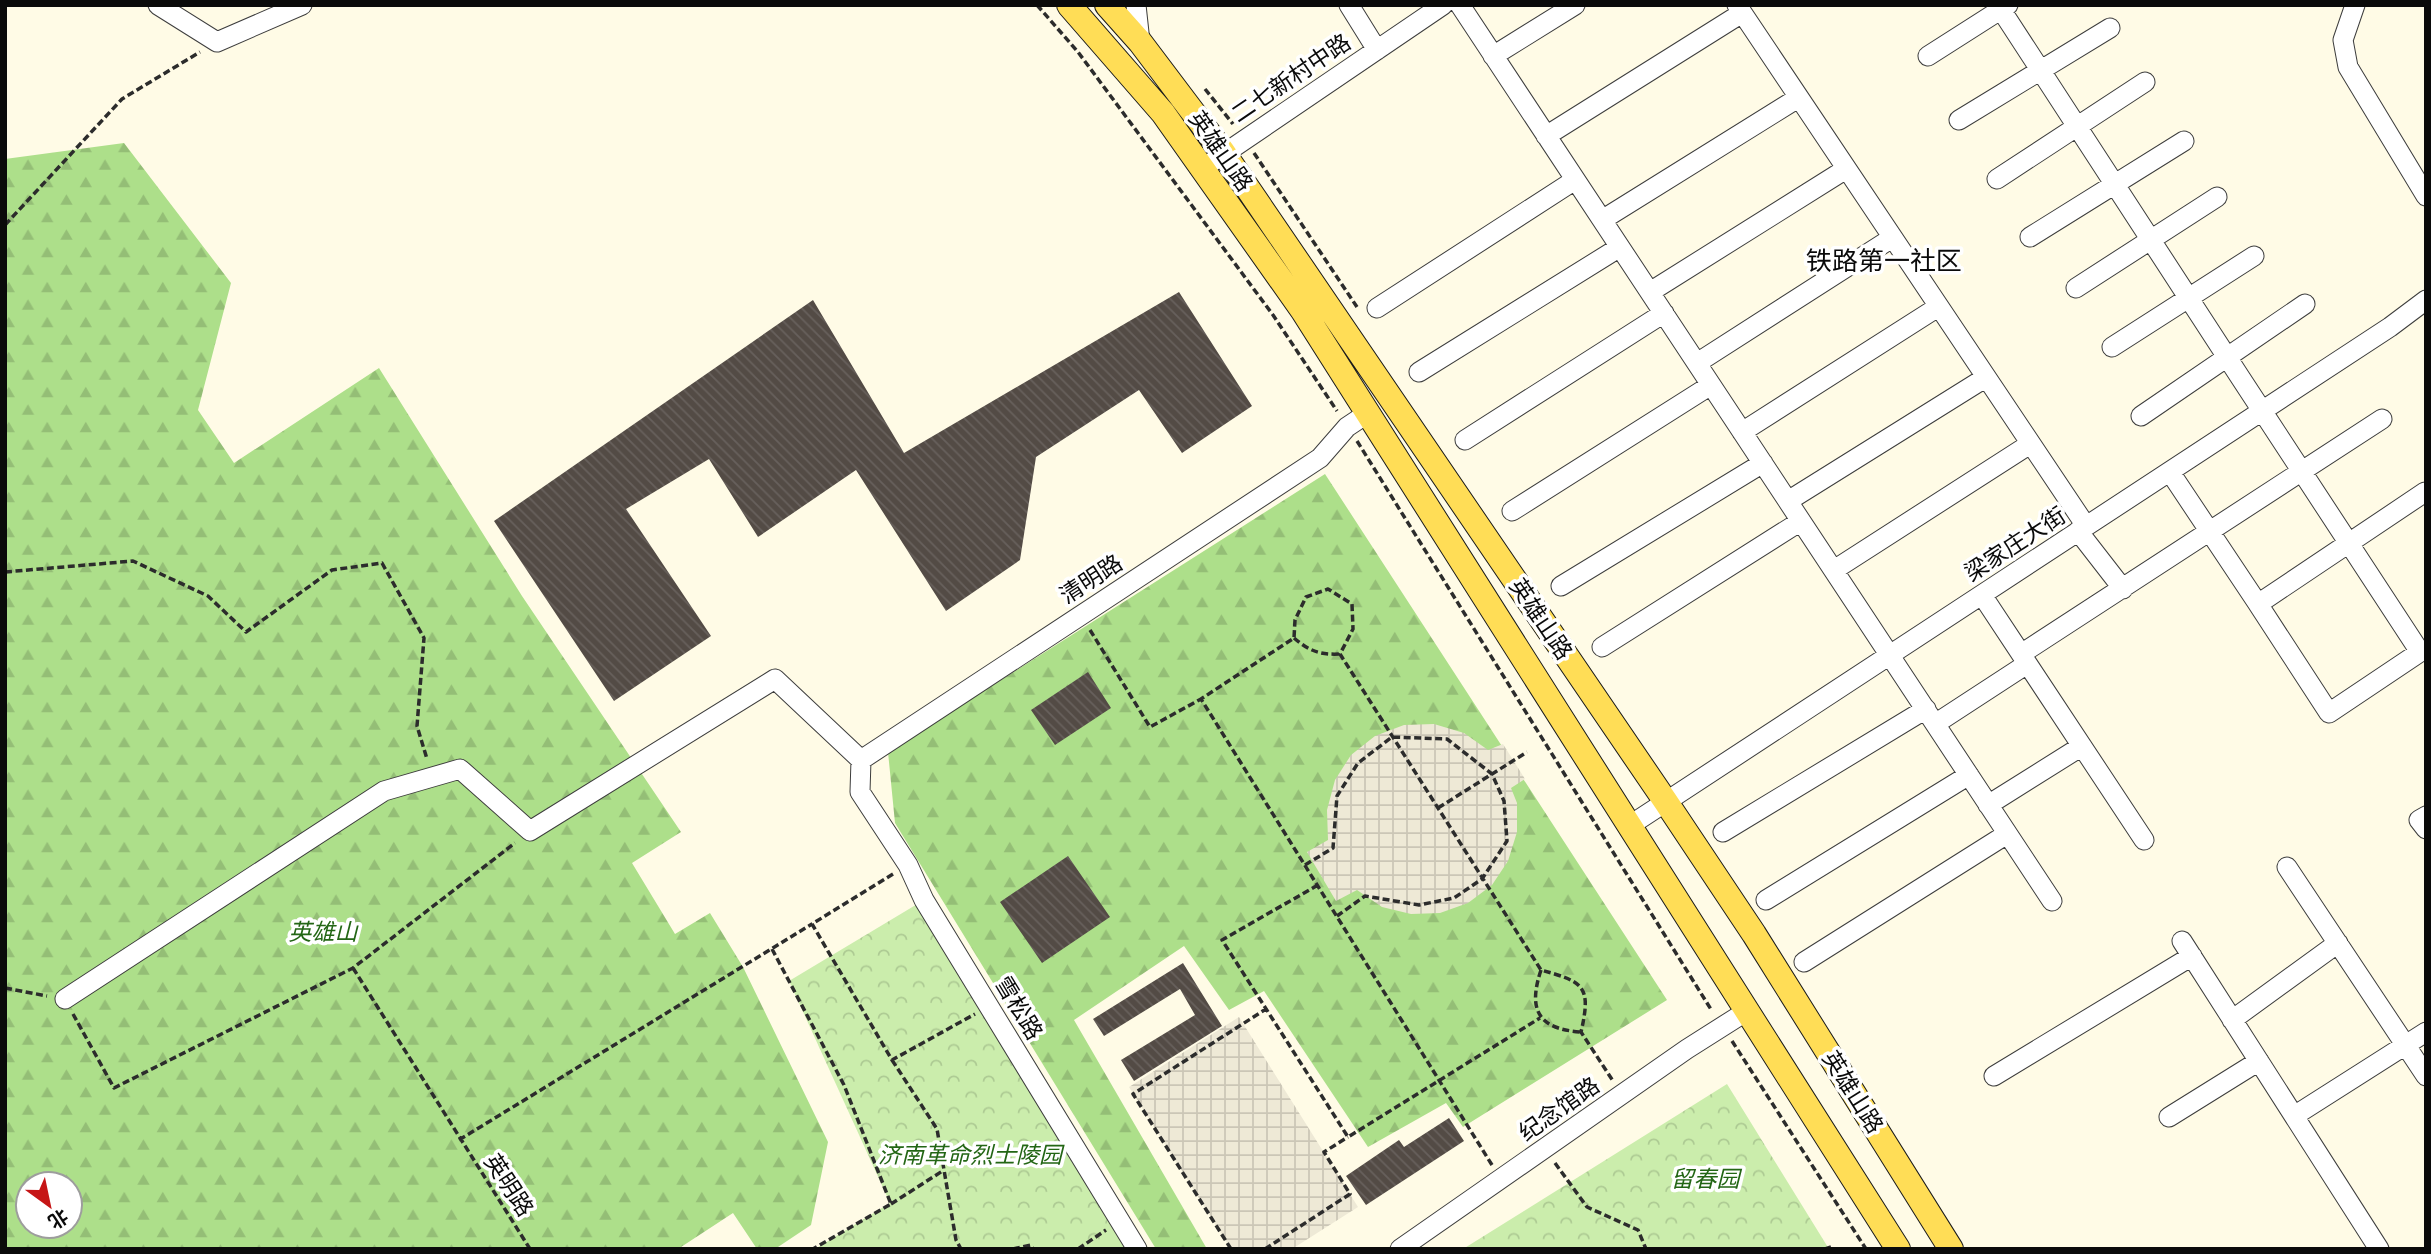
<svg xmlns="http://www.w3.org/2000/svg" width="2431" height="1254" font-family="'Zilla Slab','Noto Sans SC',serif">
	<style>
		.forest { fill: url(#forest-firs); fill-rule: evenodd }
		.park { fill: url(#park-crowns) }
		.plaza { fill: url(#plaza-grid) }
		.building { fill: url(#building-back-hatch) }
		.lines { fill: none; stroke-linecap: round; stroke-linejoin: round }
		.minor-casing { stroke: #3d3d3d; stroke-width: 21 }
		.major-casing { stroke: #1b1b1b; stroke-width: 26 }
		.path { stroke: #2c2c2c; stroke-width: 3.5; stroke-dasharray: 7 3.5; stroke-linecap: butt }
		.minor { stroke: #fff; stroke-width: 19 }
		.major { stroke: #ffdd56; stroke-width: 24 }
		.labels { text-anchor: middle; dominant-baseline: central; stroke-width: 7; stroke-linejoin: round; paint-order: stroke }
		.street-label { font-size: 23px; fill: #0a0a0a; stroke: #fff }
		.park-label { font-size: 23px; font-style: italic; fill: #236615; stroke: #fff }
		.quarter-label { font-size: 26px; fill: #0a0a0a; stroke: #fff }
	</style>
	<defs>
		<pattern id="forest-firs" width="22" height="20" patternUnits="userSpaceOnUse" patternTransform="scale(1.75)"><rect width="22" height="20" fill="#addf8a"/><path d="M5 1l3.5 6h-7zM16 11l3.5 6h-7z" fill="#94be76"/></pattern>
		<pattern id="park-crowns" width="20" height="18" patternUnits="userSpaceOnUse" patternTransform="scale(1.75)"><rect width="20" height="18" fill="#cbedac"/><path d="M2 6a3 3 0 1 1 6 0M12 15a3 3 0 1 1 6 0" fill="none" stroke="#adca93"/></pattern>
		<pattern id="plaza-grid" width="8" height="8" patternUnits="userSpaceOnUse" patternTransform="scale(1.75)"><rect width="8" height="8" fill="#eee9d6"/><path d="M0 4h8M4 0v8" fill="none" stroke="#cbc6b6"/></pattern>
		<pattern id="building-back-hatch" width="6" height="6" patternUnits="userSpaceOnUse" patternTransform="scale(1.75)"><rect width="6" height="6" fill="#534b45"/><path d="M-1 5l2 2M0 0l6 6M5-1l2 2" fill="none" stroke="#67605c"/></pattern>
	</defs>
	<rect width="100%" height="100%" fill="#fffbe6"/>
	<!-- forest -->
	<path class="forest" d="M124,143L231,283L198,410L234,463L379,368L522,596L681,832L632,863L675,934L710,913L743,967L828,1142L811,1225L775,1249H757L733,1213L678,1249H5V159ZM28,1184H70V1226H28Z
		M1325,474L1667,1000L1463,1127L1446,1103L1368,1147L1264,991L1229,1010L1184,946L1074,1020L1207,1249H1156L895,823L888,752Z"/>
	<!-- park -->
	<path class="park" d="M924,900L1131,1249H815L890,1203L789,981Z
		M1727,1084L1829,1249H1463Z"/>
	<!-- plaza -->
	<path class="plaza" d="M1434,724L1464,733L1488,750L1503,744L1525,779L1511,788L1517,803V832L1508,861L1492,885L1468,903L1440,913L1411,914L1382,907L1357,890L1336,901L1307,852L1328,840L1327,810L1335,780L1351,755L1375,736L1404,725Z
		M1239,1017L1358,1207L1292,1249H1231L1129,1087Z"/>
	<!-- building -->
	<path class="building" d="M1179,292L1252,406L1182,453L1139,390L1036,457L1020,560L946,611L856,470L758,537L709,459L626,509L711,636L614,701L494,521L813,300L904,453Z
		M1088,672L1111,708L1055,745L1031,710Z
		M1068,856L1110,917L1042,963L1000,902Z
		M1183,963L1222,1026L1134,1081L1121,1060L1195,1015L1180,989L1104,1036L1093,1019Z
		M1449,1118L1464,1141L1366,1205L1346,1176L1399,1140L1404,1147Z"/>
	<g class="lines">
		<!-- minor casing -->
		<g class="minor-casing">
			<path id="minor" d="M158,5L217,42L302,5
				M1136,5L1140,42
				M1349,5L1377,50
				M1460,5L2052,901
				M1737,5L2086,526
				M1998,5C2139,221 2278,437 2420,652L2329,713L2258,604L2425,492
				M2355,5L2343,40L2348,67L2426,196
				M1493,56L1575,5
				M1928,56L2008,5
				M1959,120L2110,28
				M1546,136L1742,13
				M1212,162L1443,5
				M1997,179L2145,82
				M1602,220L1798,98
				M2030,237L2184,141
				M2076,288L2217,197
				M1650,292L1846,169
				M1377,308L1575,180
				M2112,347L2254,256
				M1697,363L1892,238
				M1419,372L1620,247
				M2141,416L2305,304
				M1742,432L1938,307
				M1465,440L1664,313
				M2170,472L2258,604
				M1788,501L1985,378
				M1512,511L1711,385
				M2078,531L2123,589
				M1834,570L2030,444
				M1561,586L1763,463
				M1982,595L2144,840
				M1602,647L1801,521
				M2021,654L2382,419
				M1935,724L2027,664
				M1988,805L2082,746
				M2426,816L2419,820L2426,829
				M1629,826L2390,327L2426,300
				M1723,832L1926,709
				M2287,867L2426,1076
				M1766,900L1969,775
				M2182,941L2379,1249
				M1804,962L2007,834
				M65,999L384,791L460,769L530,831L775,679L861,760
				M2232,1020L2338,943
				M1994,1076L2192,956
				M2294,1116L2426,1032
				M2169,1117L2259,1061
				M1137,1249L924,900L908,865L860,792L861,760L1320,458L1347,427L1368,413
				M1400,1249L1687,1049L1747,1011"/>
		</g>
		<!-- major casing -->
		<g class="major-casing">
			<path id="major" d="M1069,5L1163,113L1303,311L1898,1249
				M1107,5L1140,42L1223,152L1666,802L1754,934L1951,1249"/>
		</g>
		<!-- path -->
		<path class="path" d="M1037,5L1078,52L1273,315L1337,411
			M1205,89L1233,124
			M1254,153L1357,307
			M5,225L122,99L200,52
			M1357,441L1712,1011
			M5,572L133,561L208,596L246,632L332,570L382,563L424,638L417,726L427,759
			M1090,630L1150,727L1201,699
			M1294,638C1309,651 1320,655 1340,654
			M1438,808L1527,752
			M1305,865L1333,848L1337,796L1358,763L1392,737L1447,739L1492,774L1504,801L1507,841L1482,879L1454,898L1419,905L1365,896L1337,916
			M893,874L812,924L892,1060L975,1014
			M1318,885L1222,940L1348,1137L1540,1018
			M772,949L844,1085L891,1204L813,1249
			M353,968L530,1249
			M1541,970C1528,1009 1537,1029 1581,1032
			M5,988L47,996
			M73,1014L114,1088L353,968L515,843
			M1732,1041L1866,1249
			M892,1060L937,1129L956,1240L961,1249
			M459,1140L812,924
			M1555,1163L1587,1207L1638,1230L1646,1249
			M1492,1165L1201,699L1294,638L1295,620L1306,597L1328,589L1352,604L1353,629L1340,654L1541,970C1583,982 1592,985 1581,1032L1613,1081
			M891,1204L944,1170
			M5,1248L6,1249
			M1013,1249L1031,1245L1033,1249
			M1078,1249L1106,1230
			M1231,1249L1133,1094L1266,1009
			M1265,1249L1350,1194L1324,1152L1348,1137
			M1825,1249L1831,1247"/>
		<!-- minor -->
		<use href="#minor" class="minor"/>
		<!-- major -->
		<use href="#major" class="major"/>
	</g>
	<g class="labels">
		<!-- street labels -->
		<g class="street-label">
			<text transform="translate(1291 78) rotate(-34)">二七新村中路</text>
			<text transform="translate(1221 151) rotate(55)">英雄山路</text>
			<text transform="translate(2015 544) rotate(-33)">梁家庄大街</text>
			<text transform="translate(1091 579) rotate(-33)">清明路</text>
			<text transform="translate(1541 619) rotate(56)">英雄山路</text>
			<text transform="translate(1019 1008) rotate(59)">雪松路</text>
			<text transform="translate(1853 1092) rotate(58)">英雄山路</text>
			<text transform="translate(1559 1109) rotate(-35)">纪念馆路</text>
			<text transform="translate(509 1185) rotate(57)">英明路</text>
		</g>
		<!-- park labels -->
		<g class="park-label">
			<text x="323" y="932">英雄山</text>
			<text x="970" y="1155">济南革命烈士陵园</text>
			<text x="1705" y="1179">留春园</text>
		</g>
		<!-- quarter labels -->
		<g class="quarter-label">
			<text x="1884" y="261">铁路第一社区</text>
		</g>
	</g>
	<!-- border -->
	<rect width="2431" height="1254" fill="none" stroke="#0a0a0a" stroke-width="14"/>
	<!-- north arrow -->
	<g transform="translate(49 1205) rotate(147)"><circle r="33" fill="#ffffff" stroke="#9d9d9d" stroke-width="2"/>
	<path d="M0-5L12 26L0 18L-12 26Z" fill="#c61516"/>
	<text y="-10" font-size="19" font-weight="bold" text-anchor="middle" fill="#0a0a0a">北</text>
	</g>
</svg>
